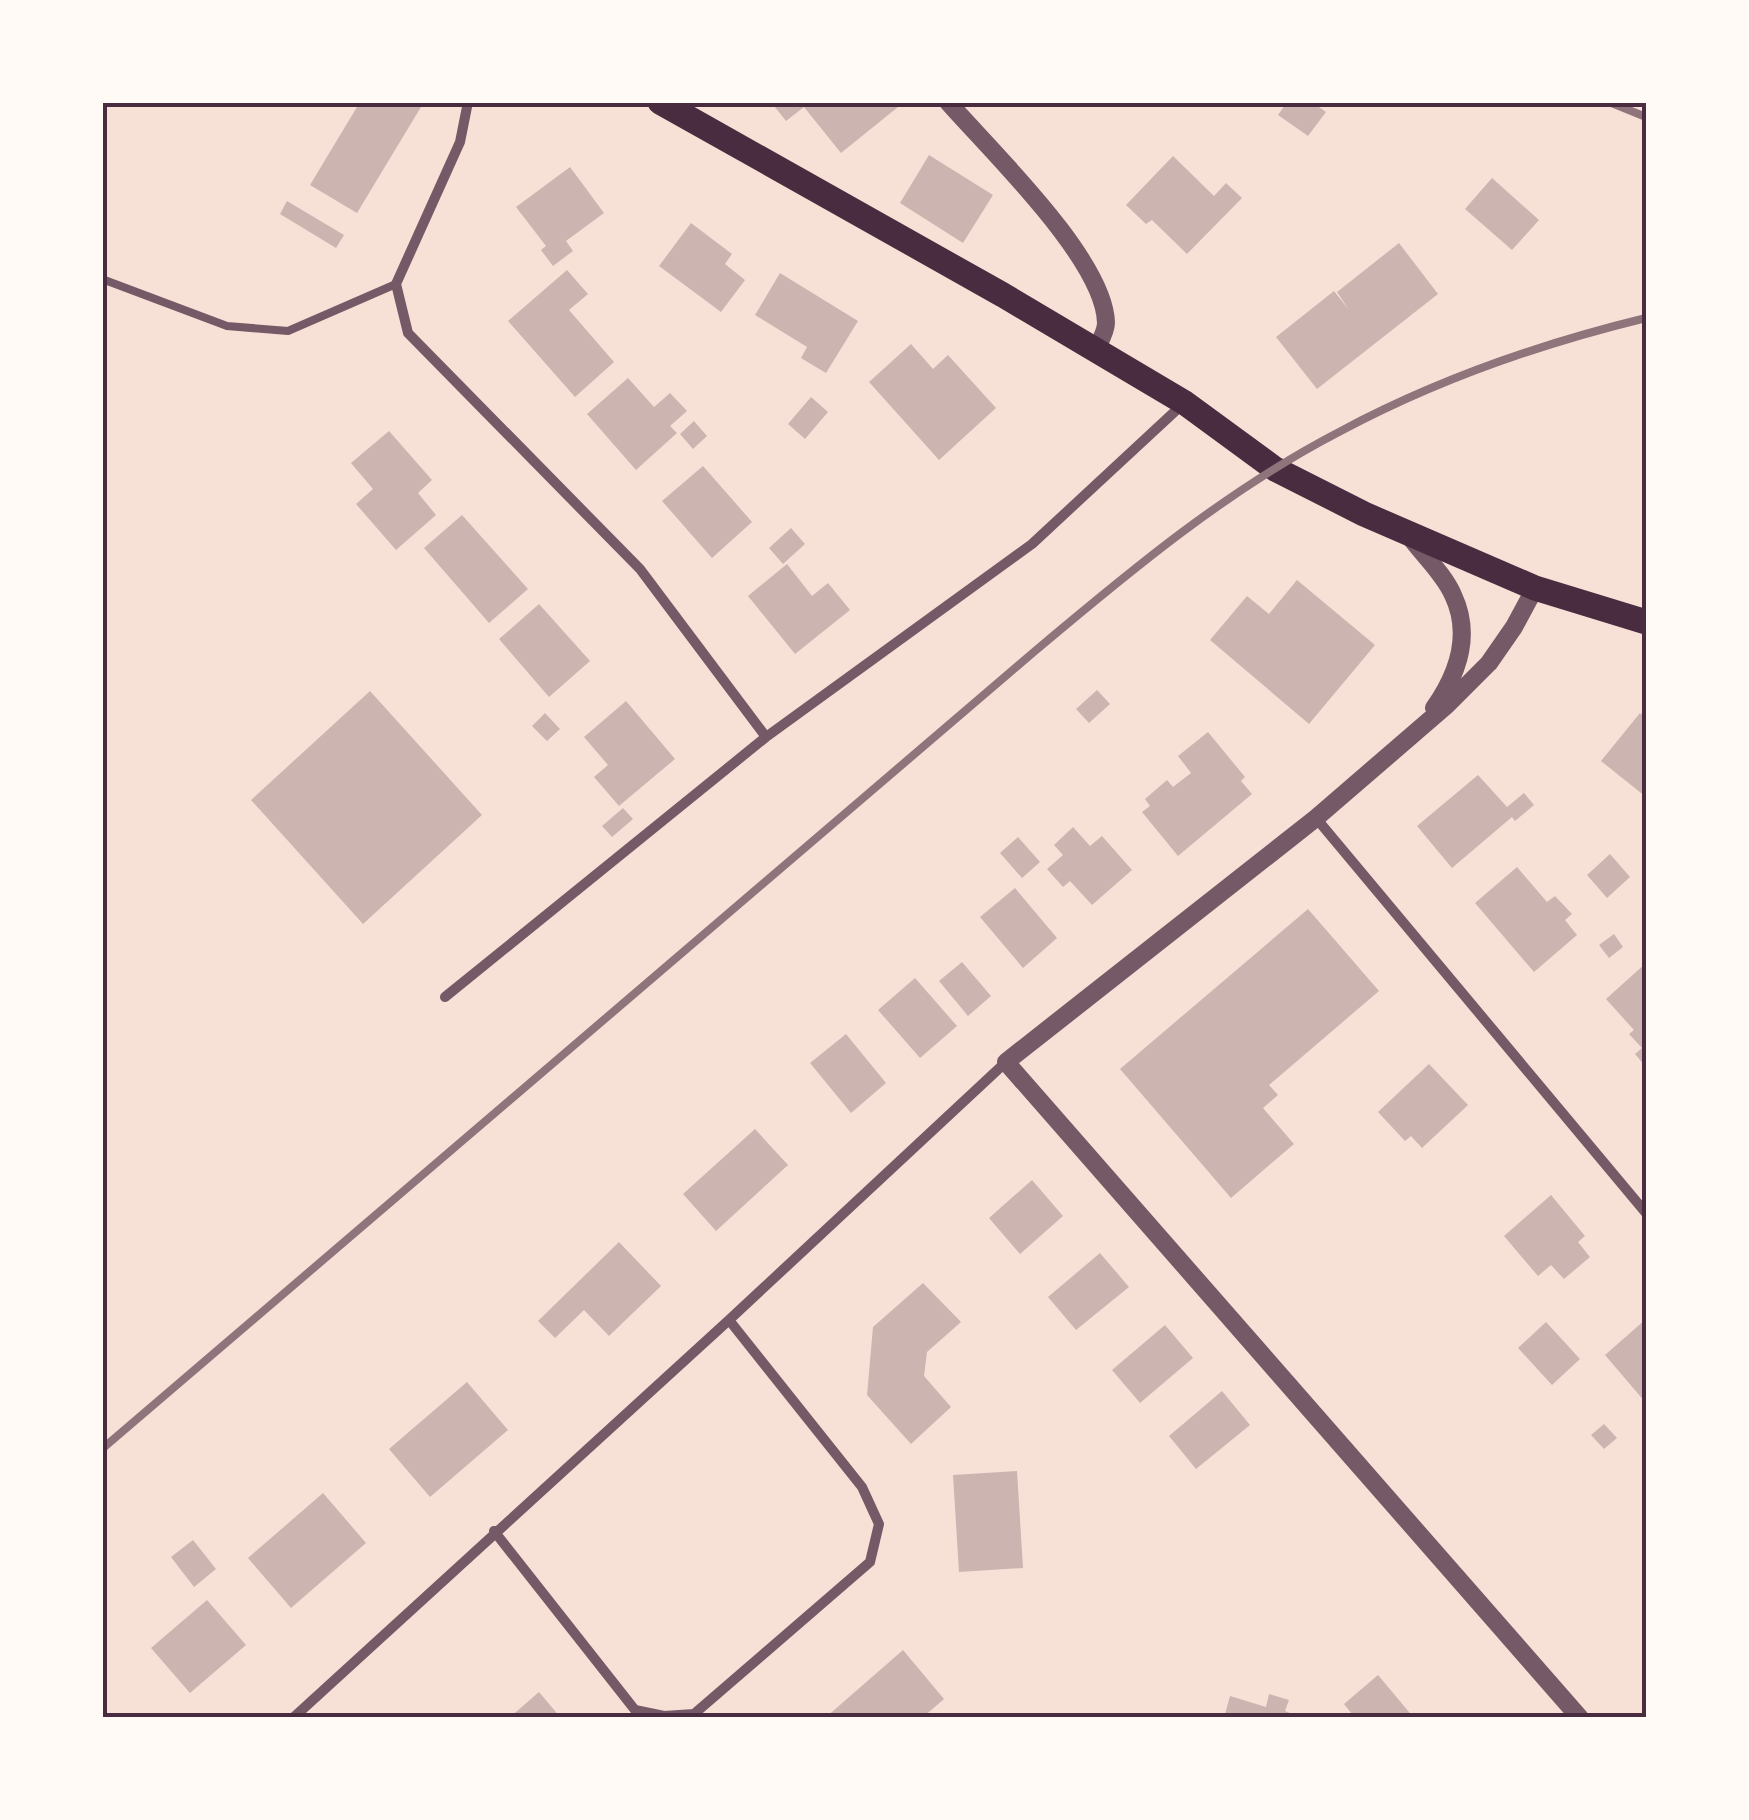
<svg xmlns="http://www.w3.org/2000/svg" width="1749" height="1820" font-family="'Libre Baskerville',serif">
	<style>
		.building { fill: #ccb4b1 }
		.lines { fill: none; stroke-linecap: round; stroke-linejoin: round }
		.service { stroke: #755966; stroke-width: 8 }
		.minor { stroke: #755966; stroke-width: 10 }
		.tertiary { stroke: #755966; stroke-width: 18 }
		.primary { stroke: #4a2c40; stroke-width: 25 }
		.rail { stroke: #8f747c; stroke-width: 8 }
		.neatline { fill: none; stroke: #4a2c40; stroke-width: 4 }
	</style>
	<rect width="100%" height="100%" fill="#f7e1d7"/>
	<!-- building -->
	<path class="building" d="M360,102H424L357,213L310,185Z
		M771,102H894L898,107L841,153L804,107L786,121Z
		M1287,102H1312L1326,112L1308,136L1278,115Z
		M929,155L993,195L963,243L900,203Z
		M1173,156L1214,196L1226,183L1242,198L1187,254L1152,220L1146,224L1126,205Z
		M570,167L604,213L566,241L573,251L553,266L541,250L546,246L516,207Z
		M1492,178L1539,220L1512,250L1465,209Z
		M287,201L344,235L336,248L280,214Z
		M691,223L732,254L725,264L745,280L721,312L659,266Z
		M1399,243L1438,294L1317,389L1276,337L1334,291L1349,310L1337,292Z
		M567,270L588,294L569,310L614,362L575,397L508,321Z
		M780,273L858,321L826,373L801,358L807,347L755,315Z
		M911,344L933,369L948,355L996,408L939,460L869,382Z
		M628,378L654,407L670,393L687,411L670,426L677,433L636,470L587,414Z
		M811,397L828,412L805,439L788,424Z
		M694,421L707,436L693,449L680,434Z
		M389,431L432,480L418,493L436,515L396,550L356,504L373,489L351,463Z
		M703,466L752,522L712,558L662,501Z
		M462,515L528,589L489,623L424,548Z
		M791,528L805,544L783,564L769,548Z
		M787,564L812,596L828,583L850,610L795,654L748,596Z
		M1297,580L1375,645L1309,724L1210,640L1247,596L1269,614Z
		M539,604L590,661L549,697L499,639Z
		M1097,690L1110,704L1089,723L1076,709Z
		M370,691L482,815L363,924L251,800Z
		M626,701L675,759L619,806L594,777L608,765L584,737Z
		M545,713L560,729L547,741L532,726Z
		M1640,713L1646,718V797L1601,761Z
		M1208,732L1245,777L1241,781L1252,794L1178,856L1142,812L1150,806L1145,799L1167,780L1173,787L1191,773L1178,756Z
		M1478,775L1507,807L1524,793L1534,805L1515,821L1512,817L1452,868L1417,826Z
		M623,808L633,819L612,837L602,826Z
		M1073,827L1090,846L1102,836L1132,870L1092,905L1070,881L1063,887L1047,869L1063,855L1054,845Z
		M1018,837L1040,862L1022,878L1000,853Z
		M1610,854L1630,877L1607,898L1587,875Z
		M1517,867L1547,902L1555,896L1572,914L1565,920L1577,935L1534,972L1475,903Z
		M1015,888L1057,938L1023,968L980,917Z
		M1308,909L1379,991L1269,1085L1278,1095L1263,1108L1294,1144L1231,1198L1120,1069Z
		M1614,934L1623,947L1609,958L1599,945Z
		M962,962L991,996L968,1016L939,981Z
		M1646,963V1067L1635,1054L1642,1048L1629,1034L1634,1030L1606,999Z
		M915,978L957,1026L920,1058L878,1010Z
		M846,1034L886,1083L851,1113L810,1063Z
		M1429,1064L1468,1105L1422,1148L1411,1136L1405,1141L1378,1112Z
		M755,1129L788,1165L716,1231L683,1194Z
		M1032,1180L1063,1216L1020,1254L989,1218Z
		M1551,1195L1585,1236L1578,1242L1590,1257L1564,1279L1551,1265L1538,1276L1504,1236Z
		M619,1242L661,1286L609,1336L584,1310L555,1338L538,1321Z
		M1100,1253L1129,1287L1076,1330L1048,1297Z
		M923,1283L961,1322L927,1352L924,1376L951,1407L911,1444L867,1395L873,1327Z
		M1646,1319V1403L1605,1355Z
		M1546,1322L1580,1359L1552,1385L1518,1348Z
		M1165,1325L1193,1358L1140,1403L1112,1370Z
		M467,1382L508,1430L430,1497L389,1449Z
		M1222,1391L1250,1425L1196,1469L1169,1436Z
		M1604,1424L1617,1438L1604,1449L1591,1435Z
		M1017,1471L1023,1568L959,1572L953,1475Z
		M323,1493L366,1543L291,1608L248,1558Z
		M193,1540L216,1569L194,1587L171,1557Z
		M207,1600L246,1645L190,1693L151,1648Z
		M903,1650L944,1699L922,1718H825Z
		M1378,1675L1414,1718H1355L1344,1704Z
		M539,1692L561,1718H509Z
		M1269,1694L1289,1700L1285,1711L1302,1718H1224L1230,1696L1266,1707Z"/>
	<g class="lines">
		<!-- service -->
		<path class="service" d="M102,279L227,326L288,331L396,284"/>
		<!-- minor -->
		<path class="minor" d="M468,102L460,142L396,284L408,333L640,569L766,737
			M1316,818L1646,1213
			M445,997L766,737L1032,544L1184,403
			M494,1531L635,1710L664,1716L694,1714L870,1562L879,1524L862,1487L729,1320
			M293,1718L729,1320L1006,1062"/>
		<!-- tertiary -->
		<path class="tertiary" d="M948,102C991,151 1105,260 1106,323C1106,332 1099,343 1095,352
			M1410,537C1423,555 1444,574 1453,595C1472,635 1458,674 1434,708
			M1535,588L1514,627L1489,663L1447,705L1316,818L1006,1062L1580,1718"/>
		<!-- primary -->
		<path class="primary" d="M660,102L1003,295L1185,403L1275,469L1364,514L1535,588L1646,622"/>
		<!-- rail -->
		<path class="rail" d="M1609,102L1646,117
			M102,1449L1035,651C1130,571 1227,490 1339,432C1436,380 1539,344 1646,318"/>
	</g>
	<!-- border -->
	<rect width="1749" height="1820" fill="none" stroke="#fffaf5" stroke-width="210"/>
	<rect x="105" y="105" width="1539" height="1610" class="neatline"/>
</svg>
